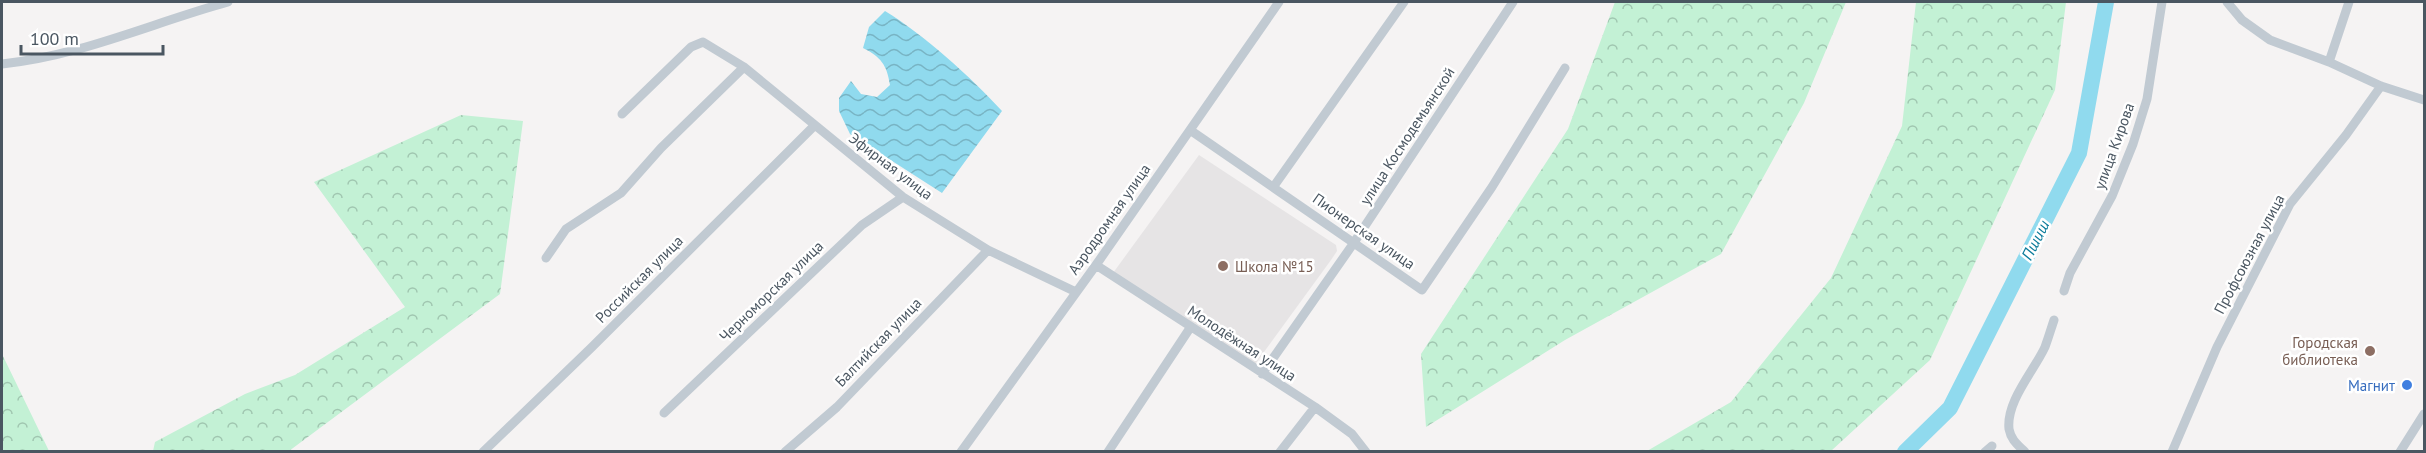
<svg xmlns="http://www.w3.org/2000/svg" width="2426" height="453" font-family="'PT Sans',sans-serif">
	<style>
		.education { fill: #e6e4e5 }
		.forest { fill: url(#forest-crowns) }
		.water { fill: url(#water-waves) }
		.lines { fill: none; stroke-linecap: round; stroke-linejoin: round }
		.river { stroke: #90daee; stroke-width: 16 }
		.street { stroke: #c1cad2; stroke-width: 9 }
		.education-dot { fill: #8d6e63; stroke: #fff; stroke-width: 2 }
		.shop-dot { fill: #3f7fe0; stroke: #fff; stroke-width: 2 }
		.labels { text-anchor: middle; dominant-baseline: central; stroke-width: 5; stroke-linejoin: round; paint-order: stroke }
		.street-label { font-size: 15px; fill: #4a5661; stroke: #fff }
		.education-label { font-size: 15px; fill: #785e54; stroke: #fff; text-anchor: start }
		.shop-label { font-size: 15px; fill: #366cbe; stroke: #fff; text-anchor: end }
		.water-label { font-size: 16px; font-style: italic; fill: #0c7c9b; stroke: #fff }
	</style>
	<defs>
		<pattern id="forest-crowns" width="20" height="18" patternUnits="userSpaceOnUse" patternTransform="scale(1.5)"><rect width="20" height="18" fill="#c3f1d5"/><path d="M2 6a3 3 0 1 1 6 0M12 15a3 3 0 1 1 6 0" fill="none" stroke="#a0c6b0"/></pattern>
		<pattern id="water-waves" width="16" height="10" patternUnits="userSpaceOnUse" patternTransform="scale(1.5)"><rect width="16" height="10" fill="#90daee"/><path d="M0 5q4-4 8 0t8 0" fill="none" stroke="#78b4c4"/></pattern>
	</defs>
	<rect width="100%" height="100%" fill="#f5f3f3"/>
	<!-- education -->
	<path class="education" d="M1199,155L1336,245L1337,251L1331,260L1253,367L1113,273Z"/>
	<!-- forest -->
	<path class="forest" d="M1615,2H1846L1804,103L1721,254L1565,340L1426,427L1421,354L1568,129Z
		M1916,2H2066L2055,90L1930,360L1831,451H1647L1731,402L1831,278L1902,126Z
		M461,115L523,121L500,294L289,451H153L155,442L245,394L295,375L405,307L314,182Z
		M2,354L49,451H2Z"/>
	<!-- water -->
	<path class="water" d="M885,11C923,34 972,78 1002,111L942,193L850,134L839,111V98L851,81L861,94L877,97L890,85C887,65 881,57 863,48L869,27Z"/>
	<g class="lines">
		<!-- river -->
		<path class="river" d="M1905,452L1950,408L2079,153L2106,2"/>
		<!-- street -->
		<path class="street" d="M2227,2L2242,20L2270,40L2329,62L2381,86L2424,100
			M2329,62L2349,2
			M2,64C80,56 152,23 228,2
			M622,114L691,47L703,42L744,67L903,197L988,250L1076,292
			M1190,130L1422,290L1492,187L1565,68
			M1274,186L1404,2
			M546,258L566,229L621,193L661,148L744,67
			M1096,265L1315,407L1352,434L1366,452
			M2064,291L2070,273L2112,196L2133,144L2147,99L2162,2
			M1262,374L1353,244L1513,2
			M664,413L862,225L903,197
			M483,452L592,347L814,126
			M785,452L837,407L988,250
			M961,452L1096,265L1279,2
			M1108,452L1190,328
			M1280,452L1315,407
			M1985,452L1992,446
			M2025,452C2018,445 2011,440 2009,429C2006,401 2034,371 2045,347C2048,339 2051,329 2054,320
			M2172,452L2217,347L2290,204L2346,135L2381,86
			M2400,452L2424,414"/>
	</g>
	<!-- markers -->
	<g class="education-dot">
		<circle cx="1223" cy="266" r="6"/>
		<circle cx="2370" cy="351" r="6"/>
	</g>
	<circle class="shop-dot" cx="2407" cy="385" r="6"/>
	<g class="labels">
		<!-- street labels -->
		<g class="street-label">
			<text transform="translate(1407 136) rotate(-57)">улица Космодемьянской</text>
			<text transform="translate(2114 146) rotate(-70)">улица Кирова</text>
			<text transform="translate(891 166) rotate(37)">Эфирная улица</text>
			<text transform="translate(1109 219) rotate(-55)">Аэродромная улица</text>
			<text transform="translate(1364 231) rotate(35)">Пионерская улица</text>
			<text transform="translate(2249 254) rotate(-62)">Профсоюзная улица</text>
			<text transform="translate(639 279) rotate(-45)">Российская улица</text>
			<text transform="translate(771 291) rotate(-44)">Черноморская улица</text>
			<text transform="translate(878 342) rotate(-46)">Балтийская улица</text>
			<text transform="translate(1242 343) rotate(33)">Молодёжная улица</text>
		</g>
		<!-- education labels -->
		<g class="education-label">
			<text x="1235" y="266">Школа №15</text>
			<text x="2358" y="342" text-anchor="end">Городская<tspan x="2358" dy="17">библиотека</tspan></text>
		</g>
		<!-- shop labels -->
		<g class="shop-label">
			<text x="2395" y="385">Магнит</text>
		</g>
		<!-- water labels -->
		<g class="water-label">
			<text transform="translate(2035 240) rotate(-63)">Пшиш</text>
		</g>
	</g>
	<!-- border -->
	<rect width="2426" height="453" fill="none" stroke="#4a5661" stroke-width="6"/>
	<!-- scale -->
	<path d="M21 45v9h142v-9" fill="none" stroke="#4a5661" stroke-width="3"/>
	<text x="30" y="45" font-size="18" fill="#4a5661" stroke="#ffffff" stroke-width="4.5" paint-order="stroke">100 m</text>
</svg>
